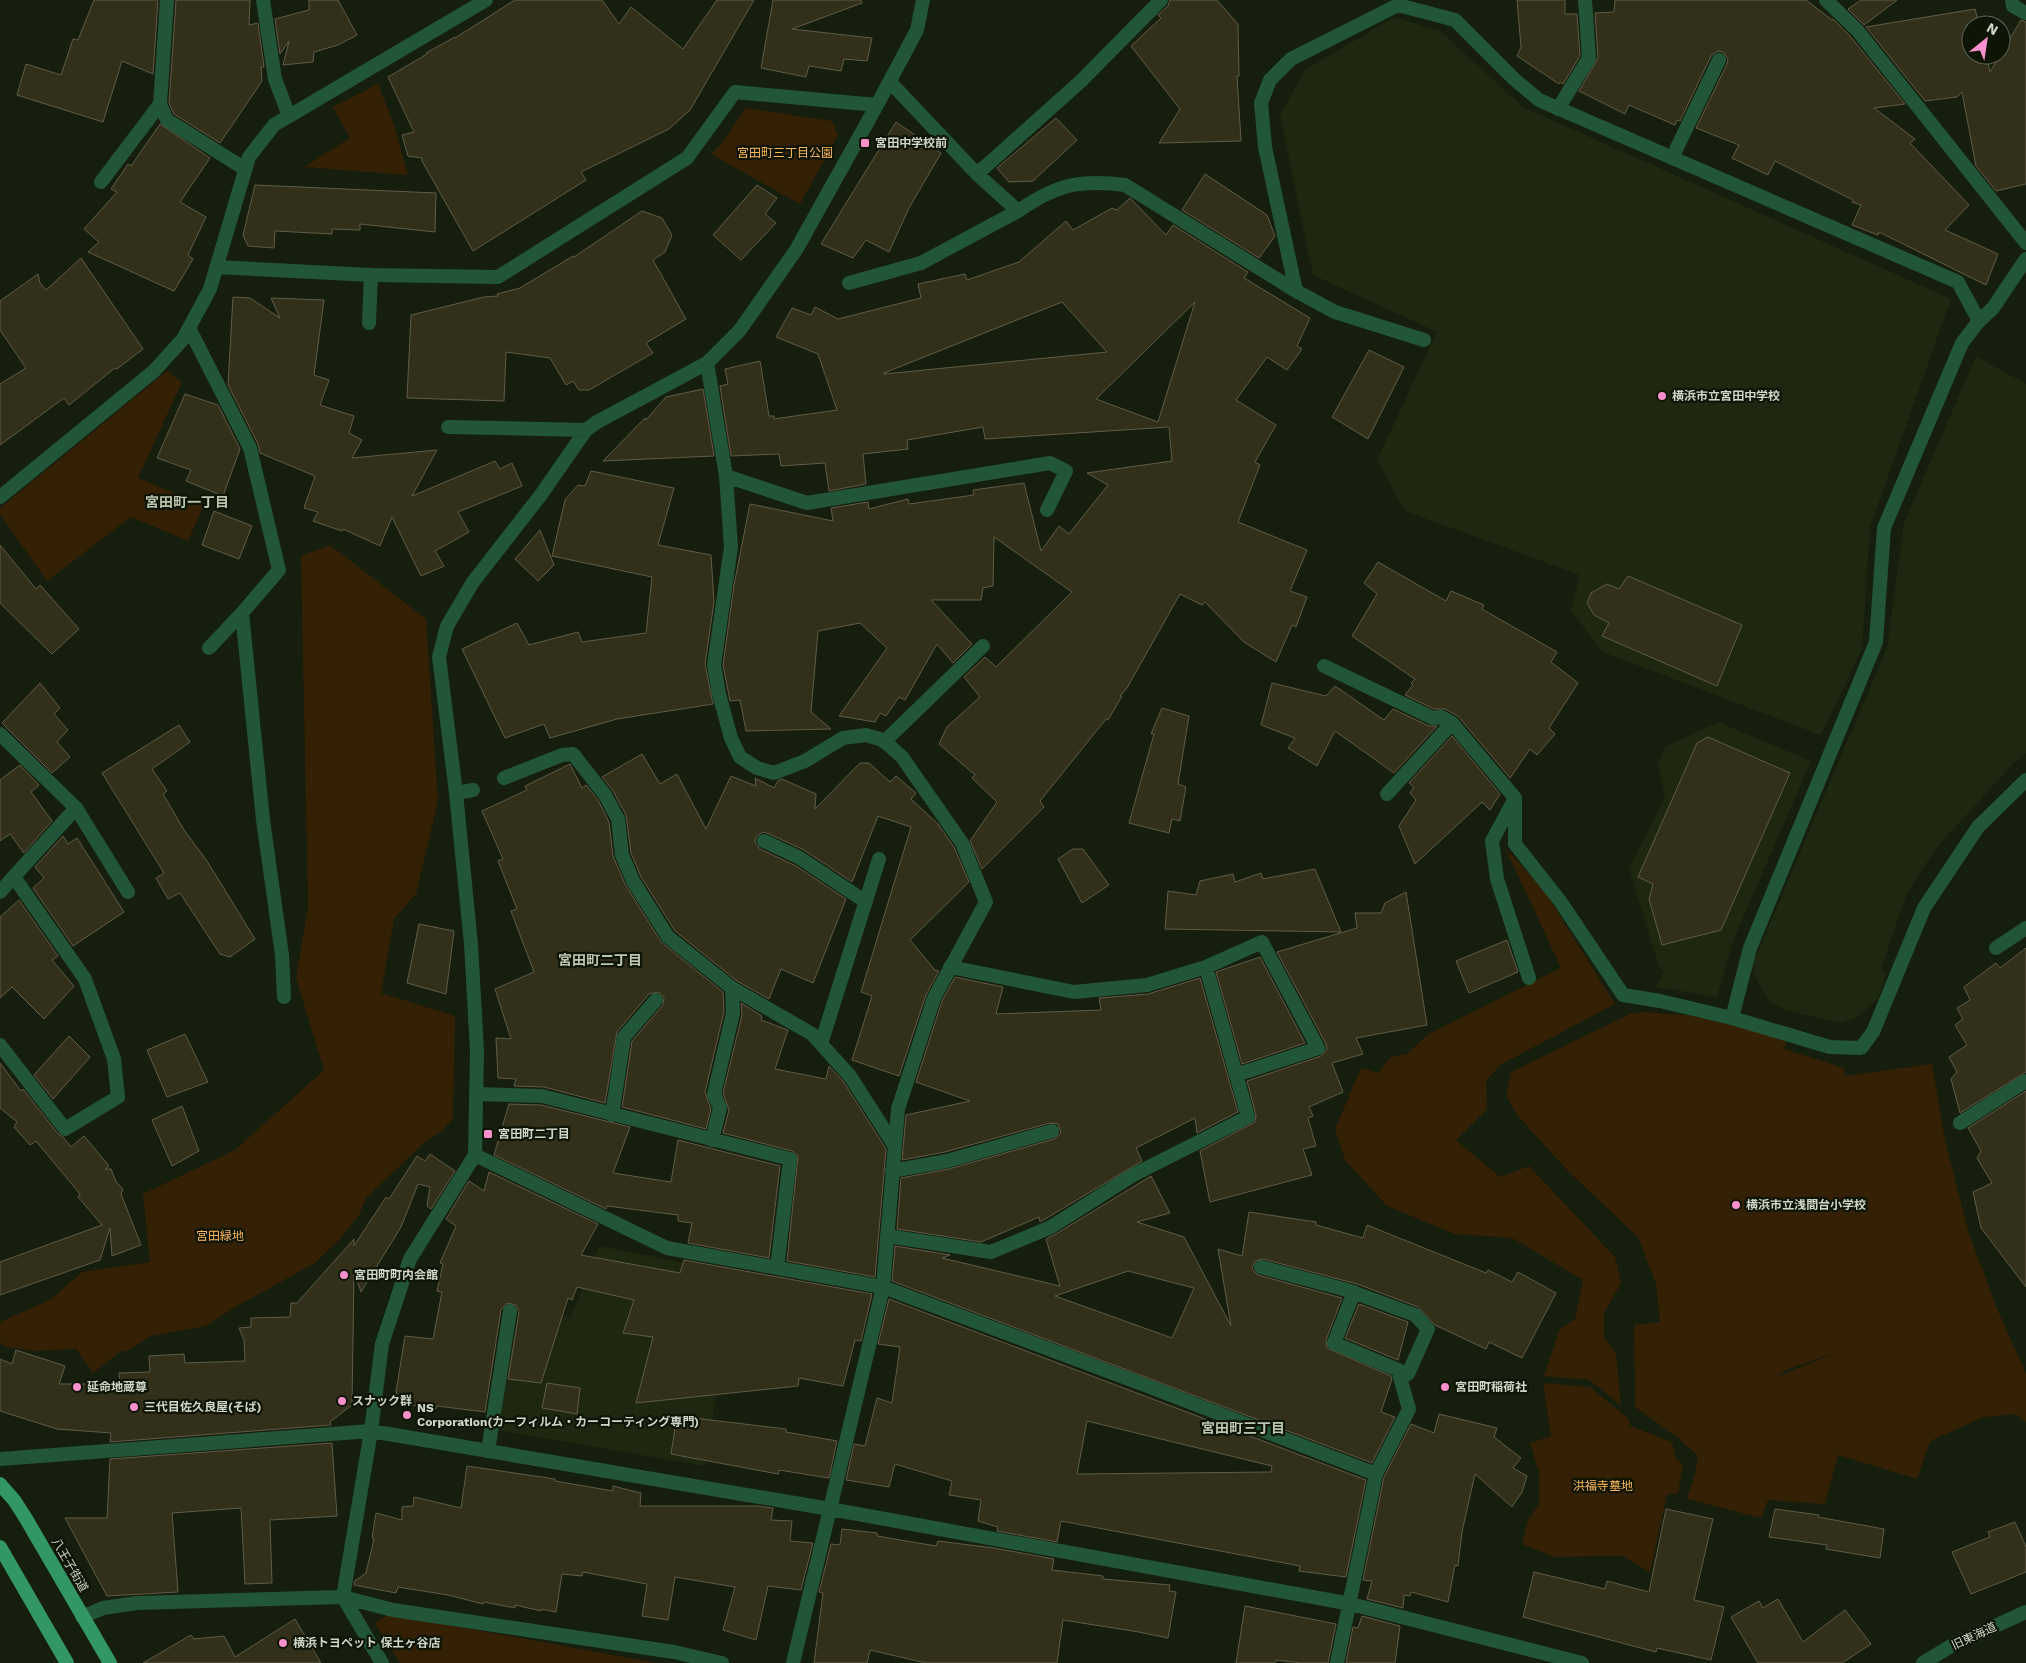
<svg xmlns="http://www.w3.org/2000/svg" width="2026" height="1663" font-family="'Work Sans','Noto Sans JP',sans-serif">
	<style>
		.built { fill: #1e2811 }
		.green { fill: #342005; fill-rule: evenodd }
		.building { fill: #322f1b; stroke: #605c47; fill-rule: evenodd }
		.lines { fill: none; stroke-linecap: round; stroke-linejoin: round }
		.service { stroke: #225639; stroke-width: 14 }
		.minor { stroke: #225639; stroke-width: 14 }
		.tertiary { stroke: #225639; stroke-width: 14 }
		.trunk { stroke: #339763; stroke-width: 14 }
		.poi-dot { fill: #f790cd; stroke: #0e1505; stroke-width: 2 }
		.labels { text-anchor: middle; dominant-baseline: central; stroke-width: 4.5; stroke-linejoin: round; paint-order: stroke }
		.poi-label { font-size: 12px; font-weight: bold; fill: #cfd5c9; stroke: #0e1505; text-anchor: start }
		.park-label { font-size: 12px; fill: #feb75d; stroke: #0e1505 }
		.street-label { font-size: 12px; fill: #cfd5c9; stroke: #0e1505 }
		.neighbourhood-label { font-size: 14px; font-weight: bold; fill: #bbc6af; stroke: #0e1505 }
	</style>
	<rect width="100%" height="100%" fill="#161e0d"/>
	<!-- built -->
	<path class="built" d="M1394,17L1440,31L1523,107L1951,299L1870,527L1862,649L1821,735L1603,652L1571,611L1580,575L1405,511L1377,460L1437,332L1313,275L1280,115L1305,70Z
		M1976,356L2026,384V753L2014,763L1936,848L1907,893L1881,968L1887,973L1878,999L1856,1018L1840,1023L1785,1010L1769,1001L1754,975L1753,963L1887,648L1904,523Z
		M1718,722L1811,761L1733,941L1717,997L1656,987L1664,972L1658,964L1629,868L1665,797L1658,765L1665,747Z
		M599,1246L735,1273L705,1466L497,1430L519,1310L571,1317Z"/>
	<!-- green -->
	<path class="green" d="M378,84L394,125L408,175L304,167L350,138L333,107Z
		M746,108L832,121L838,135L800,204L711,154L722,143Z
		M167,371L182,382L138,478L204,505L188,541L131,517L47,581L0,514V508Z
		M330,545L426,619L438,801L416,894L394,919L381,993L455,1016L453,1118L443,1130L424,1143L366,1198L359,1215L340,1239L315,1263L232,1309L206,1326L151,1336L127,1351H121L93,1373L76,1349L34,1351L3,1346L0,1341V1322L50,1300L82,1272L150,1262L143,1194L235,1150L324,1070L296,978L308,907L301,556Z
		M1505,847L1545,892L1615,1004L1500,1065L1486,1081L1487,1109L1456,1140L1500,1177L1529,1166L1615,1257L1621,1283L1604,1313V1337L1616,1354L1621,1405L1589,1380L1544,1376L1560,1329L1575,1319L1583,1280L1512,1238L1455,1234L1387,1206L1345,1160L1335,1129L1361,1068L1378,1073L1391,1057L1407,1054L1427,1035L1561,968Z
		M1644,1012L1696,1016L1787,1039L1784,1049L1844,1068L1845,1076L1932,1064L1945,1140L1969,1234L1997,1309L2026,1373V1422L2016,1414L1984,1417L1930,1441L1917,1479L1838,1455L1825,1504L1768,1500L1761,1518L1687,1499L1695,1474L1698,1456L1677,1437L1635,1407L1634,1325L1660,1322L1656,1284L1638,1237L1569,1172L1517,1115L1506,1095L1511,1072L1630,1014ZM1838,1352L1779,1376H1778L1788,1369Z
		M1543,1383L1590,1387L1629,1419L1630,1426L1672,1442L1676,1459L1683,1464L1678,1493L1667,1495L1650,1572L1622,1556L1554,1557L1522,1544L1528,1520L1539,1504V1472L1530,1443L1551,1436Z
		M388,1614L657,1663H400L375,1623Z"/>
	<!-- building -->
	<path class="building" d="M94,0H158L153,74L122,61L103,122L17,95L26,64L61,75L73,39L78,40Z
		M176,0H250L249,25L258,23L264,67H261L262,81L220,143L174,114L169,103Z
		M309,0H338L357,35L338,45L314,52L313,62L283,65L289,41L280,54L275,19L309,10Z
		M515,0H602L619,24L631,7L683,49L717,0H754L690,110L669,129L581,172L586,180L473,251L422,161V158L408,156L402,135L414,132L388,77L427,54L426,53L455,37V38Z
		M773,0H861L862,3L792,29L872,38L867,61L844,59L841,71L809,66L806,77L761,68Z
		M1170,0H1217L1238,24L1239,76H1237L1241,141L1159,143L1180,109L1131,46L1161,18L1158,15L1168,6Z
		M1517,0H1565V14H1577L1580,56L1563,84L1560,82L1559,84L1517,56L1521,47Z
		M1615,0H1806L1832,20L1833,19L1850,36L1905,104L1874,108L1915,139L1910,143L1969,205L1945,230L1998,254L1986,285L1879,232L1878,235L1852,225L1861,205L1852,202L1853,200L1775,161L1768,175L1732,158L1739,145L1696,128L1727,64L1728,59L1723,52L1718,51L1711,56L1680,121L1677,120L1675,125L1629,105L1625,114L1579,91L1598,58L1595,13L1614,12Z
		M1861,0H1897L1864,25L1848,9Z
		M1975,9L1979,25H1971V55H1986L1990,72L2021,20L2026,22V184L1996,191L1976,166L1962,92L1957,97L1925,101L1866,27Z
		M1056,118L1077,140L1033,181L1009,182L997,168Z
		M896,122L941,153L909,208L889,252L866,240L853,258L821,244Z
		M160,124L210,158L180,202L206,217L188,255L193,259L174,291L88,252L99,242L84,229L117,192L111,189L128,164L131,166Z
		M1205,174L1267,215L1275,236L1259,258L1182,210Z
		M255,185L436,193L435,232L360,224V230L332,229V234L275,231L274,248L248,246L243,235Z
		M757,185L777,198L765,214L776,223L741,260L713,235Z
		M1130,198L1166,235L1173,225L1248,272L1244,278L1310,318L1297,346L1302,349L1287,370L1267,357L1236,400L1276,425L1255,462L1260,465L1238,522L1307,550L1290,591L1307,597L1296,627L1292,625L1276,662L1244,642L1205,602L1202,605L1180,594L1127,688L1120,696H1122L1108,720L1106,719L1040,801L1044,807L982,869L970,841L997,802L972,778L975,775L939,744L947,727L980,697L964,677L985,657L996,667L1072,592L994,537L993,586L983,588L981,600H931L972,644L953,663L937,644L905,700L899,697L886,716L880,713L875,722L839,716L887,648L860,623L818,631L811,712L831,729L746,731L740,700L730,701L723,665L734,585L750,504L833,521L831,508L868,502L869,509L908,499L909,504L974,495L973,490L1024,483L1041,551L1059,526L1069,534L1108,485L1087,473L1172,461L1169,427L985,439L983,427L907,440L908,449L863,454L866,484L829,491L825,463L781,466L779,454L731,456L720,386L728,384L725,369L760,361L769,416H774V419L837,410L818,354L776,337L792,308L811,315L815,307L838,319L921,298L918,284L965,274L967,280L1019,262L1066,221L1073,230L1112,208L1117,210ZM1062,302L1107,352L884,374V373ZM1195,302L1158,422L1096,399L1148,348Z
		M642,211L662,218L672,235L665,252L653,260L686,319L646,343L653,353L589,390H579L573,381L566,385L550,358L506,352L504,401L407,398L411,315L484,297L498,296L497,294L520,288L573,256L574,257Z
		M81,258L143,349L117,369L115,368L69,405L64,398L0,445V384L26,368L0,330V301L38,274L40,283L46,290Z
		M233,297L250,298L280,318L271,298L324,300L314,375L329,380L320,405L354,416L349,433L362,440L352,458L437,450L412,496L495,461L500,469L512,463L522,486L458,512L469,532L435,551L444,566L421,576L392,517L380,546L343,529L342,531L313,521L318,512L304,508L315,476L260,453L258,444L228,385Z
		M1369,350L1404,367L1368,439L1332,417Z
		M703,389L714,456L603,461L645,418L646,420L666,397Z
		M185,394L218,405L240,449L223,496L186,481L191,470L157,458Z
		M591,471L674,488L658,545L711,555L714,602L705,664L713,704L617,719L550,738L544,724L505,738L462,649L517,623L529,645L578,632L582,642L646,633L652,577L552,556L565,500L578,485L585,486Z
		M214,511L252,526L239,559L202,545Z
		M540,530L554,565L538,581L515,559Z
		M0,545L36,589L40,585L79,629L52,654L0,603Z
		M1378,562L1446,601L1451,591L1484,605L1482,609L1557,652L1551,662L1578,683L1549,728L1555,734L1537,755L1530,749L1510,778L1458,716L1445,709H1434L1405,695L1413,685L1411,683L1415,679L1352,636L1377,594L1364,583Z
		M1628,576L1742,625L1717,686L1602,636L1609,623L1594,615L1587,603L1591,593L1607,584L1619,589Z
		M40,683L60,708L54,714L68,730L57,742L70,757L52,773L2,723Z
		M1272,683L1326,696L1335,686L1384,720L1393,709L1429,726H1437L1394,773L1335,731L1317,766L1288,748L1295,738L1261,725Z
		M1162,708L1189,716L1178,784L1186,787L1180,821L1172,819L1169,833L1129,823L1154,734H1151Z
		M179,725L190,742L152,769L167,791L163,794L184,830L207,861L255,939L230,957L220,954L180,893L168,899L156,878L164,873L102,773Z
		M1452,736L1500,794L1490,810L1482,802L1415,864L1399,826L1416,800L1410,793L1414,787L1409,783Z
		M1708,737L1790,773L1721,930L1662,945L1649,899L1653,884L1638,877L1697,743Z
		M642,754L660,784L677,774L706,829L731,776L756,786L755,778L774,788L778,781L782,779L816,794L815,809L860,763H869L890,782L896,776L916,793L911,799L938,824L954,847L969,882L910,940L934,969V970L939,971L926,995L899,1076L852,1060L872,996L861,992L911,827L878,816L852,882L804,850L767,833L763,832L756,837L755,842L760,849L796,866L846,899L813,983L781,969L769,999L737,981L675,931L641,877L631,853L626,815L613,791L602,777Z
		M570,764L582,788L586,785L598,800L609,822L613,856L625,884L661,942L723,992L724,1012L705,1092L711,1109L706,1129L622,1107L632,1041L663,1005L664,997L658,992L649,994L617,1032L605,1103L544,1087L514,1086L516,1079L498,1078L496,1038L511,1039L495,989L534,972L511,911L517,909L498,861L503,859L482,811L527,790L525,786Z
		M20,765L39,785L31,792L52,821L24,853L10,834L0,841V780Z
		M63,836L68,844L77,838L124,912L73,946L33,888L44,878L35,867Z
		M1073,849H1083L1109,885L1082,903L1058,859Z
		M1315,869L1341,932L1165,929L1168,891L1196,895L1200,881L1233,874L1235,882L1261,873L1263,879Z
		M1406,892L1427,1025L1356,1038L1363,1054L1332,1063L1343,1092L1309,1107L1313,1116L1308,1118L1316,1146L1303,1149L1312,1175L1210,1202L1200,1151L1255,1122L1256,1115L1247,1081L1321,1056L1327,1049L1326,1044L1277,952L1357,928L1355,913H1381L1385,903Z
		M19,900L58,956L52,960L74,986L44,1019L12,987L0,998V917Z
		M419,924L454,931L446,994L407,983Z
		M1507,940L1518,972L1469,993L1456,961Z
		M2026,948V1072L1960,1113L1951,1079L1957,1072L1949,1057L1967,1045L1955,1025L1963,1019L1957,1008L1970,1000L1964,987L1996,963L2000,968Z
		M1260,957L1305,1043L1242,1064L1216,972Z
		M955,977L1003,987L996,1014L1101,1010L1099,998L1148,994L1200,978L1238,1112L1197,1133L1195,1118L1136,1148L1142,1161L1040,1222L1039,1217L981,1242L897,1229L901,1178L949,1169L1054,1139L1061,1133L1058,1124L1050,1123L945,1152L902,1160L906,1115L970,1101L916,1082L942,1001Z
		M741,1003L762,1016L761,1020L788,1030L775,1069L826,1079L829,1066L843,1081L886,1149L875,1277L787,1261L798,1156L792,1151L723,1133L729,1110L723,1093L742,1015Z
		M185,1034L208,1082L167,1097L147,1050Z
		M69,1036L90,1057L53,1099L34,1075Z
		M0,1063L21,1091L23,1089L58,1134L63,1137L71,1147L84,1136L109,1166L105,1169H111L116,1182L123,1189L121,1194L141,1245L112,1256L110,1228L100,1260L0,1295V1262L102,1225L78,1197L80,1194L36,1141L30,1145L14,1127L17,1122L0,1108Z
		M2026,1091V1287L1981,1228L1973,1192L1992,1183L1977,1158L1981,1151L1968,1128Z
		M509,1104L541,1105L630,1127L613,1173L671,1182L678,1140L780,1166L769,1258L688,1243L692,1223L678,1221V1215L607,1206L606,1209L494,1155Z
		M182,1106L199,1151L172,1166L152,1120Z
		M430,1154L455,1171L431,1209L427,1206L430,1187L418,1184L401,1227L361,1292L354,1272L352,1405L330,1422L331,1425L110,1442L111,1433L57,1429L0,1411V1359L12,1364L16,1350L65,1366L59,1384H120L119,1373L150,1372L149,1356L184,1354L185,1363L245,1361L244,1340L239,1328L251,1327V1318L290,1317L291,1303H297L354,1239V1246L386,1197L389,1199L417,1156L425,1161Z
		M489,1172L598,1224L581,1255L680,1273L684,1260L872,1294L861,1341L855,1340L843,1386L799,1378L798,1386L636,1403L653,1337L623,1333L634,1300L577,1287L572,1300L568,1298L541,1383L508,1379L519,1312L516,1305L507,1303L501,1310L485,1412L437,1406L436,1409L400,1403L396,1392L405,1336L433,1339L442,1292L437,1291L443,1264L440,1263L456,1226L446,1219L469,1181L484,1191Z
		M1151,1176L1170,1213L1137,1222L1184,1237L1231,1326L1218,1249L1242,1256L1249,1212L1316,1222V1225L1363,1238L1367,1225L1486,1273L1488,1270L1512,1282L1518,1272L1556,1293L1522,1358L1489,1342L1486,1349L1435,1325L1418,1307L1357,1284L1263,1259L1255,1261L1252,1269L1258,1275L1342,1298L1326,1340L1327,1348L1391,1376L1392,1379L1381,1412L1395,1417L1372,1463L892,1281L895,1246L950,1255L942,1258L1060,1286L1046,1239L1056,1234ZM1128,1271L1194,1288L1172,1338L1055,1296Z
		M889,1299L1366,1480L1346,1577L1299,1571L1300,1566L1061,1521L1057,1542L997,1531L998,1527L978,1521L981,1500L949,1495L952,1481L895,1464L889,1487L846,1480L854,1444L865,1446L877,1398L892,1403L900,1347L878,1344ZM1087,1421L1272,1466L1271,1472L1077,1474Z
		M1359,1304L1408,1322L1398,1360L1345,1338Z
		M547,1383L580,1388L577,1414L542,1408Z
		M1439,1414L1497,1428L1494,1437L1521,1458L1513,1468L1527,1476L1522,1492L1512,1507L1475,1474L1462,1532L1458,1566L1455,1565L1448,1602L1411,1592L1410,1596L1404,1595L1403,1608L1367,1599L1372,1581L1363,1580L1384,1477L1411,1424L1434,1433Z
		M677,1416L786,1429V1432L837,1441L829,1478L779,1470L778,1474L671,1454Z
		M332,1443L337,1516L270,1520L272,1583L245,1584L241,1508L172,1513L178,1592L107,1596L65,1518H107L110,1459Z
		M467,1466L555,1479V1481L613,1491V1486L641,1493L640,1506H757L773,1508L771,1520L792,1521L790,1541L813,1543L801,1590L768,1586L756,1640L723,1630L735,1587L675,1577L668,1620L642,1616L647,1584L583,1572L582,1576L562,1574L556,1612L541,1609V1611L515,1605V1608L484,1602L483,1604L448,1595L398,1587L396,1593L354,1585L355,1581L366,1573L374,1539L372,1538L376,1513L402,1520V1507L413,1506L414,1497L461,1508Z
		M1666,1509L1713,1519L1694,1600L1724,1607L1711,1660L1657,1648L1656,1652L1523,1617L1534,1572L1605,1589L1607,1581L1649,1592Z
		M1775,1509L1819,1515L1818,1517L1884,1529L1880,1558L1826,1549L1827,1545L1769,1537Z
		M2015,1522L2026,1547V1572L1971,1594L1952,1552L1990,1537L1988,1532Z
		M842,1529L877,1533V1536L936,1546L938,1541L994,1548L1054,1559L1052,1570L1103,1576V1579L1170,1585L1169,1591L1176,1592L1168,1638L1139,1632L1063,1620L1057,1663H926L870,1650L867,1663H814L823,1593L819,1592L831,1544L840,1545Z
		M1778,1599L1803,1642L1845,1610L1871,1644L1842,1663H1758L1731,1617L1759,1601L1763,1608Z
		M1245,1606L1336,1624L1328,1663H1301L1276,1660L1275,1663H1236Z
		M1362,1616L1400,1626L1395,1663H1346L1353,1627L1358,1628Z
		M295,1619L321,1663H143L191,1635L194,1639L224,1636L235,1657Z"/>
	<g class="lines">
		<!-- service -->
		<path class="service" d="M167,0L160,104L167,120L245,169
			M263,0L275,79L289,116
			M1558,109L1589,58L1585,0
			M1672,158L1719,60
			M101,182L160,104
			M849,283L921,263L1018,211
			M369,323L371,275
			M1324,666L1433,718L1441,717L1452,723L1515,798V844L1560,901L1623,995L1660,1001L1732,1018
			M884,742L983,646
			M504,778L562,755L573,754L605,795L618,819L622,855L633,881L668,937L732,988L812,1034L850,1076L894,1145
			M456,793L473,790
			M1387,794L1452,723
			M1514,800L1492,841L1497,879L1529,978
			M764,841L800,858L866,902
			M0,892L76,808
			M1996,948L2026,928
			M950,967L1074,992L1147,985L1206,967L1262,942L1318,1048L1236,1075
			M821,1044L879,859
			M0,1045L65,1129L118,1097L114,1059L85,979L14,877
			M476,1094L542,1096L790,1159L777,1268
			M612,1115L624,1037L656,1000
			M712,1140L720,1108L714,1094L733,1013L732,988
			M892,1171L947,1161L1052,1131
			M887,1236L991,1252L1051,1227L1133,1175L1248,1117L1206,967
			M1261,1267L1347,1290L1415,1315L1428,1329L1408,1374L1398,1370
			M1354,1292L1334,1343L1398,1370L1409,1409L1376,1474
			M488,1451L510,1311"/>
		<!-- minor -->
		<path class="minor" d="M1826,0L1857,30L2026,243
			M2012,0L2013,6L2026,13
			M890,82L977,174L1018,211C1056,185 1079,179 1125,185L1296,291
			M977,174L1081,81L1161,0
			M216,267L371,275L498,277L687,158L735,92L877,105
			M189,328L250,448L279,570L242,613L263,820L282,955L284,997
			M1424,340L1335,312L1296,291L1265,147L1261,103L1270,80L1291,59L1398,5L1455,20L1514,79L1539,100L1958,282L1979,321L1993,308L2026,259
			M707,363L726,476L731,547L714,665L719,694L731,738L740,757L757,768L774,773L805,761L843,738L866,735L883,740L902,757L962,843L986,902L934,998L898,1109L883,1287
			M448,427L586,430
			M726,476L807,503L1050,463L1066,471L1047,510
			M0,497L154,371L183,339L210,289L249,157L274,125L486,0
			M209,648L242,613
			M0,734L76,808L128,892
			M1960,1123L2026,1081
			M475,1155L667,1248L883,1287L1150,1387L1376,1474L1337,1663
			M0,1459L371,1431L830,1509L1351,1604L1582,1663
			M82,1617L103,1608L137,1603L343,1597L393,1610L674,1652L722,1663
			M382,1663L343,1597L371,1431L382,1344L410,1259L475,1155L477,1051L471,944L456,793L439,657L447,626L473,582L540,496L586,430L597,422L707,363L740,330L796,250L877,105L917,30L923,0
			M793,1663L830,1509"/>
		<!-- tertiary -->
		<path class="tertiary" d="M1979,321L1962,343L1884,528L1876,642L1750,948L1732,1018L1830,1047L1861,1048L1873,1032L1924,908L1978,827L2026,780
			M830,1509L883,1287
			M1923,1663L1951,1646L2026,1612"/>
		<!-- trunk -->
		<path class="trunk" d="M0,1484L14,1500L25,1517L110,1663
			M0,1547L67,1663"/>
	</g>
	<!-- markers -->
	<g class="poi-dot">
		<rect x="860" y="138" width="10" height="10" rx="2.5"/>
		<circle cx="1662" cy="396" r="5"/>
		<rect x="483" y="1129" width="10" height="10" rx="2.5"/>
		<circle cx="1736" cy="1205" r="5"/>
		<circle cx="344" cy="1275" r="5"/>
		<circle cx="77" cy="1387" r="5"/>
		<circle cx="1445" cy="1387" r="5"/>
		<circle cx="342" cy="1401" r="5"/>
		<circle cx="134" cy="1407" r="5"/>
		<circle cx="407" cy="1415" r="5"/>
		<circle cx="283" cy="1643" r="5"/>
	</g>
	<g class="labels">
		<!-- poi labels -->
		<g class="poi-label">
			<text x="875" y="143">宮田中学校前</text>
			<text x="1672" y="396">横浜市立宮田中学校</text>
			<text x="498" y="1134">宮田町二丁目</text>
			<text x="1746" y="1205">横浜市立浅間台小学校</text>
			<text x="354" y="1275">宮田町町内会館</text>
			<text x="87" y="1387">延命地蔵尊</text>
			<text x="1455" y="1387">宮田町稲荷社</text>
			<text x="352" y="1401">スナック群</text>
			<text x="144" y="1407">三代目佐久良屋(そば)</text>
			<text x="417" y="1408">NS<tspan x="417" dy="14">Corporation(カーフィルム・カーコーティング専門)</tspan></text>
			<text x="293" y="1643">横浜トヨペット 保土ヶ谷店</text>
		</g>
		<!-- park labels -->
		<g class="park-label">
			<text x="785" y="153">宮田町三丁目公園</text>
			<text x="220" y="1236">宮田緑地</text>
			<text x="1603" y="1486">洪福寺墓地</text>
		</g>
		<!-- street labels -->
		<g class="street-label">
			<text transform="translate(70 1565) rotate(60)">八王子街道</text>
			<text transform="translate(1974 1636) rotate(-25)">旧東海道</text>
		</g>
		<!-- neighbourhood labels -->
		<g class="neighbourhood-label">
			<text x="187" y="502">宮田町一丁目</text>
			<text x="600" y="960">宮田町二丁目</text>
			<text x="1243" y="1428">宮田町三丁目</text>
		</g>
	</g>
	<!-- north arrow -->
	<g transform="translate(1986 40) rotate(30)"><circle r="24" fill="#0e1505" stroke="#5b6253"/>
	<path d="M0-4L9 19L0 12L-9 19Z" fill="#f790cd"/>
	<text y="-8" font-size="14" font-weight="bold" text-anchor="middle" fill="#cfd5c9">N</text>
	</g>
</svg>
